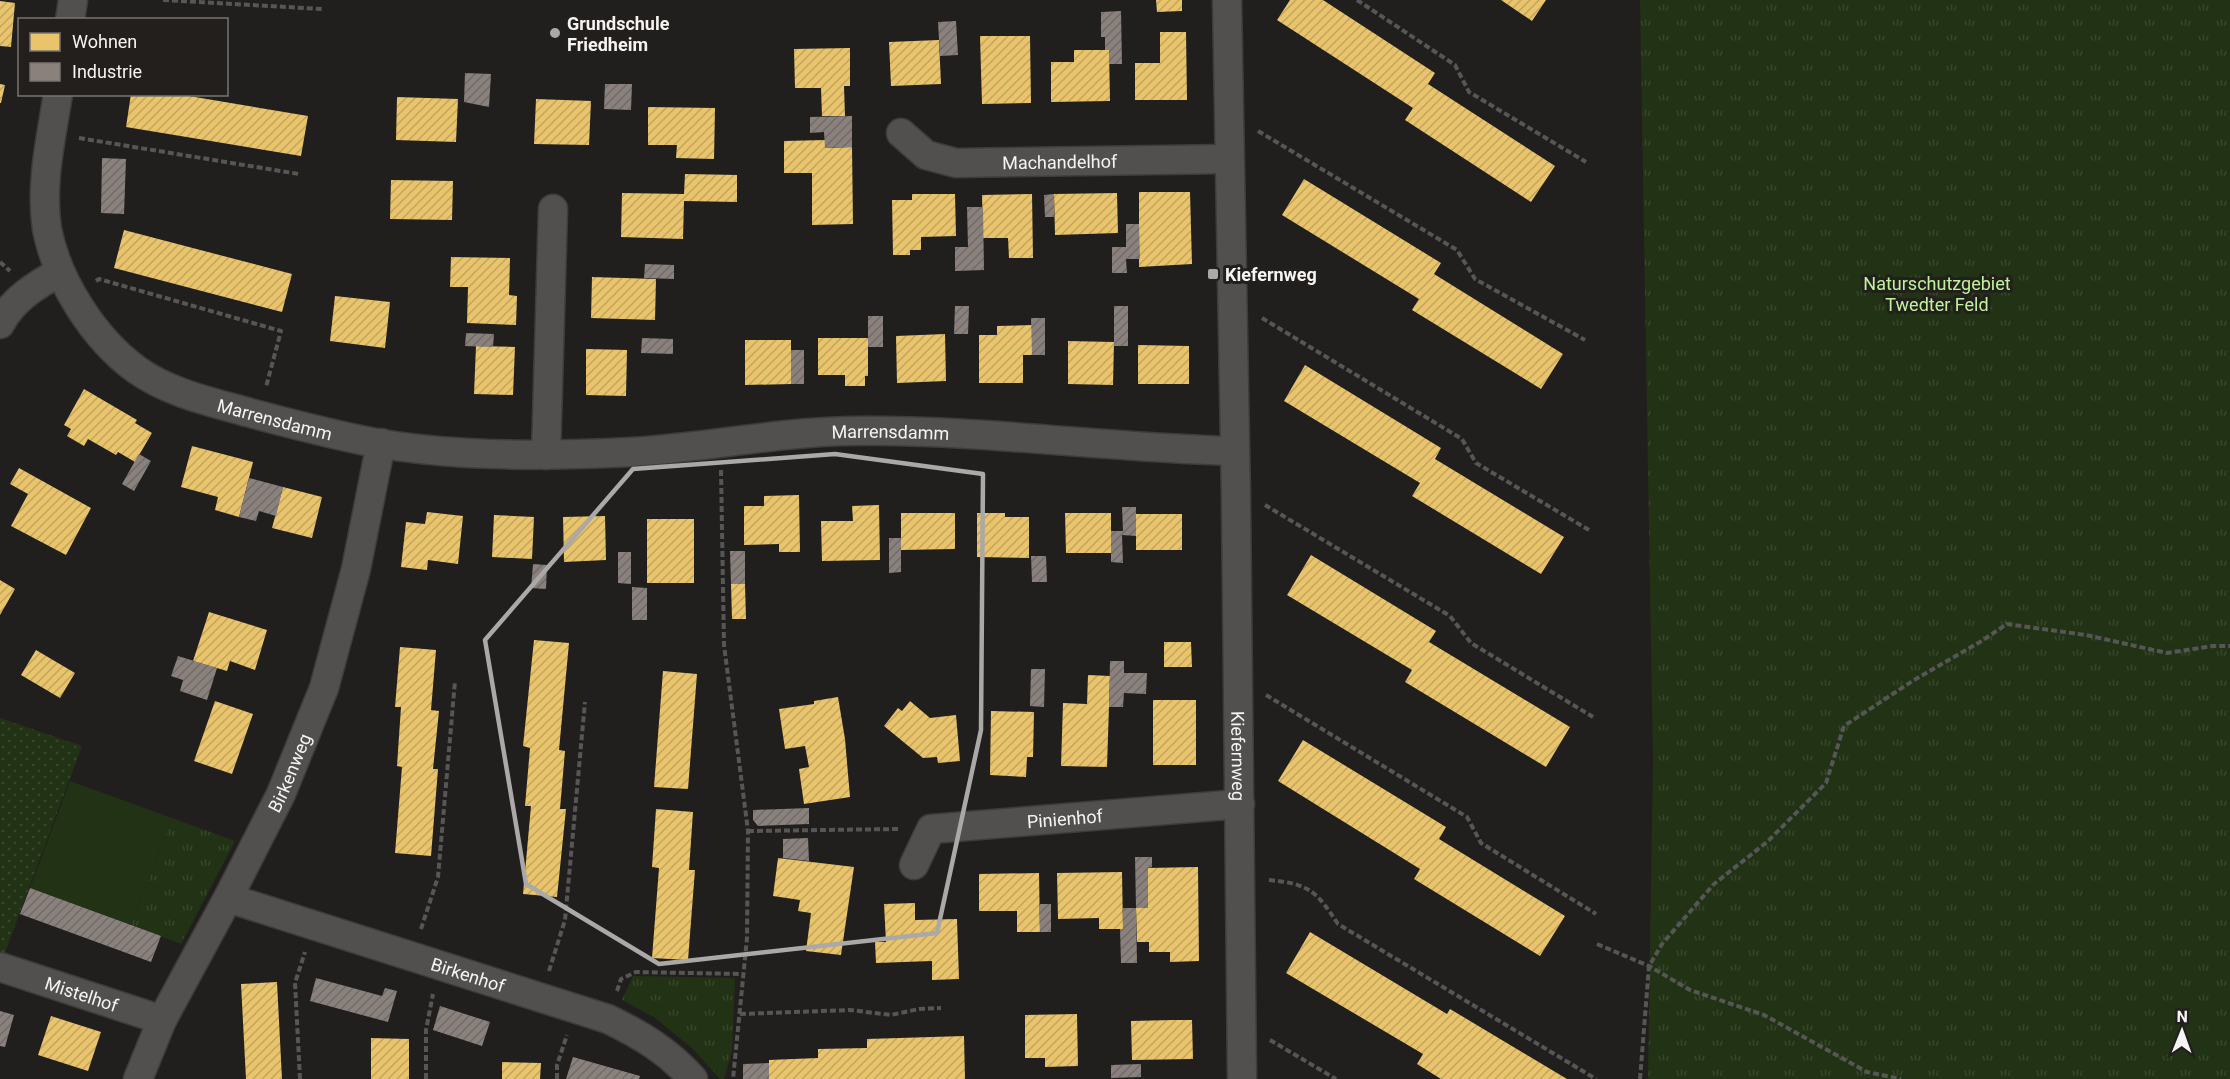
<svg xmlns="http://www.w3.org/2000/svg" width="2230" height="1079" font-family="Roboto,sans-serif">
	<style>
		.grass { fill: url(#grass-dots) }
		.park { fill: url(#park-tufts) }
		.pitch { fill: #223214 }
		.homes { fill: url(#homes-hatch) }
		.industry { fill: url(#industry-hatch) }
		.lines { fill: none; stroke-linecap: round; stroke-linejoin: round }
		.street-casing { stroke: #3d3c3a; stroke-width: 31 }
		.path { stroke: #575656; stroke-width: 4; stroke-dasharray: 6 3; stroke-linecap: butt }
		.street { stroke: #51504f; stroke-width: 28 }
		.marked { fill: none; stroke: #aba9a8; stroke-width: 4.5; stroke-linejoin: round }
		.poi-dot { fill: #aba9a8; stroke: #221f1d; stroke-width: 2 }
		.labels { text-anchor: middle; dominant-baseline: central; stroke-width: 6; stroke-linejoin: round; paint-order: stroke }
		.poi-label { font-size: 18px; font-weight: bold; fill: #f6f4f2; stroke: #221f1d; text-anchor: start }
		.street-label { font-size: 18px; fill: #f6f4f2; stroke: #221f1d }
		.park-label { font-size: 18px; fill: #bff39a; stroke: #221f1d }
	</style>
	<defs>
		<pattern id="grass-dots" width="8" height="8" patternUnits="userSpaceOnUse" patternTransform="scale(1.5)"><rect width="8" height="8" fill="#223214"/><path d="M2 2h.1M6 6h.1" fill="none" stroke="#38462b" stroke-width="1.8" stroke-linecap="round"/></pattern>
		<pattern id="park-tufts" width="24" height="20" patternUnits="userSpaceOnUse" patternTransform="scale(1.5)"><rect width="24" height="20" fill="#223214"/><path d="M3 7l-1-3M5 7V3M7 7l1-3M15 17l-1-3M17 17v-4M19 17l1-3" fill="none" stroke="#38462b"/></pattern>
		<pattern id="homes-hatch" width="6" height="6" patternUnits="userSpaceOnUse" patternTransform="scale(1.5)"><rect width="6" height="6" fill="#e9c46a"/><path d="M-1 1l2-2M0 6l6-6M5 7l2-2" fill="none" stroke="#c1a562"/></pattern>
		<pattern id="industry-hatch" width="6" height="6" patternUnits="userSpaceOnUse" patternTransform="scale(1.5)"><rect width="6" height="6" fill="#8a817c"/><path d="M-1 1l2-2M0 6l6-6M5 7l2-2" fill="none" stroke="#706b68"/></pattern>
	</defs>
	<rect width="100%" height="100%" fill="#211f1e"/>
	<!-- grass -->
	<path class="grass" d="M0,718L82,746L4,955L0,954Z"/>
	<!-- park -->
	<path class="park" d="M1640,0H2230V1079H1648L1653,760Z
		M172,818L235,841L181,944L131,925Z
		M633,976L735,978L732,1051L724,1079H720L692,1048L654,1017L622,1000Z"/>
	<!-- pitch -->
	<path class="pitch" d="M70,781L172,818L131,925L30,888Z"/>
	<!-- homes -->
	<path class="homes" d="M1156,0H1182V11L1157,12Z
		M1290,0H1323L1435,73L1428,84L1555,166L1531,202L1405,120L1413,108L1277,20Z
		M1501,0H1546L1532,21Z
		M0,1L15,3L11,47L0,46Z
		M1160,32H1186L1187,100H1135V63H1160Z
		M980,36H1030L1031,103L982,104Z
		M939,40L941,84L891,86L889,42Z
		M850,48V86H844L845,116H822L821,88H795L794,49Z
		M1074,50H1109L1110,101L1051,102V62H1074Z
		M0,84L5,85L1,103H0Z
		M131,94H177L308,116L301,156L126,127Z
		M397,97L458,99L456,142L396,140Z
		M536,99L591,101L589,145L534,144Z
		M648,107L715,108L714,159L676,158L677,145H648Z
		M825,140V148L852,147L853,224L812,225V173H784V141Z
		M685,174L737,175V202L684,201L683,239L621,237L622,193L684,194Z
		M1304,179L1441,263L1434,274L1563,354L1541,389L1412,310L1419,299L1282,215Z
		M391,180L453,181L452,220L390,219Z
		M1139,192H1190L1192,264L1139,267Z
		M1117,193L1118,233L1055,235L1054,194Z
		M912,194H955L956,236L921,237V250H910V255H893L892,200H912Z
		M1032,194L1033,258H1009L1008,238H983L982,195Z
		M124,230L292,274L282,312L114,268Z
		M451,257L510,258L509,295L517,296L516,325L467,323L468,287H450Z
		M592,277L656,279L655,320L591,318Z
		M335,296L390,302L385,348L330,341Z
		M1032,325V355H1023V383H979V335H997V326Z
		M945,334L946,381L897,383L896,336Z
		M818,338H868V376H865V386H845V375H818Z
		M745,340H791V384L745,385Z
		M1068,341L1114,342L1113,385L1068,384Z
		M1138,345L1189,346V384H1138Z
		M476,346L515,347L513,395L474,394Z
		M586,349L627,350L626,396L586,395Z
		M1305,365L1441,448L1435,459L1564,537L1541,574L1412,496L1420,483L1284,401Z
		M84,389L137,420L135,423L152,433L135,462L118,452L116,455L88,439L84,446L67,436L71,429L64,425Z
		M192,446L253,462L239,517L215,510L218,497L181,487Z
		M19,468L91,508L66,555L11,526L28,494L10,484Z
		M283,487L322,497L312,538L272,528Z
		M799,495L800,552H779V544L744,545V506H764V496Z
		M879,505L880,560L822,561L821,521H853L852,506Z
		M427,512L463,516L458,564L428,560L427,570L401,567L406,522L425,524Z
		M901,513H955V549L901,550Z
		M977,513H1005V517H1029V558L977,557Z
		M1065,513H1111V553H1066Z
		M1136,514H1182V550H1136Z
		M494,515L534,517L532,559L492,557Z
		M605,516L606,560L564,562L563,517Z
		M647,519H694V583H647Z
		M1311,555L1436,631L1429,642L1570,727L1546,767L1405,682L1412,670L1287,595Z
		M0,580L15,589L0,615Z
		M731,584H745L746,619H732Z
		M209,612L267,630L255,670L230,661L227,671L193,661Z
		M534,640L569,643L559,750L565,751L560,809H566L557,897L523,894L531,806H525L530,748L523,746Z
		M1164,642H1191L1192,667H1164Z
		M400,647L436,650L431,710L439,711L433,769H438L431,856L395,853L402,767L397,766L401,707H395Z
		M36,650L75,673L60,698L21,675Z
		M663,671L697,674L688,789L654,787Z
		M1088,675L1110,676L1107,767L1061,766L1063,703L1087,704Z
		M838,697L845,739L850,797L804,804L799,769L809,767L805,746L785,749L779,709L814,704V701Z
		M1153,700H1196V765H1153Z
		M215,701L253,714L232,774L194,761Z
		M910,701L930,718L956,715L960,761L938,763L937,757L923,758L884,726L898,708L902,711Z
		M991,711L1034,712L1033,757H1027L1026,777L990,775Z
		M1303,740L1446,827L1439,839L1565,916L1540,956L1414,879L1420,869L1278,781Z
		M656,809L693,812L689,870H695L688,960L652,958L659,868L652,867Z
		M778,858L854,867L841,955L806,951L811,913L798,911L800,900L773,896Z
		M1198,867L1199,961L1170,962V952H1149V942H1137L1136,908H1148V868Z
		M1122,872L1123,929H1099V918L1058,919L1057,873Z
		M1039,873L1040,932H1017V911H979V874Z
		M915,903V920L957,919L959,979L932,980V961L876,963L875,942H886L884,904Z
		M1310,932L1447,1014L1450,1009L1567,1079H1441L1417,1064L1423,1054L1286,973Z
		M277,982L282,1079H246L241,984Z
		M1077,1014L1078,1066L1045,1067V1058H1025V1015Z
		M51,1016L101,1032L88,1071L38,1055Z
		M1173,1020H1192L1193,1059L1132,1060L1131,1021Z
		M964,1036L965,1079H769V1060L818,1058V1049L867,1048V1039Z
		M371,1038L409,1039V1079H371Z
		M502,1062L541,1063L540,1079H502Z"/>
	<!-- industry -->
	<path class="industry" d="M1121,11L1122,64H1109V50H1105V37H1101V12Z
		M956,21L958,55L940,56L938,22Z
		M465,73L491,74L489,107L464,102Z
		M605,84H632L631,110L604,109Z
		M852,116V147L825,148L824,132L810,133V117Z
		M102,158L126,159L124,214L101,213Z
		M1054,194V217H1045L1044,195Z
		M967,207H983L984,270L955,271V247H968Z
		M1126,224H1139L1140,259H1126L1127,273H1112V247H1126Z
		M645,264L674,265V279L644,278Z
		M955,306H969L968,334H954Z
		M1114,306H1128V346H1114Z
		M868,316H883V347H868Z
		M1031,318H1045V355H1032Z
		M466,333L494,334L493,347L465,346Z
		M642,338L673,339V354L641,353Z
		M791,350H804V384H791Z
		M139,454L151,461L134,491L122,484Z
		M249,478L283,487L276,516L259,511L256,521L239,517Z
		M1122,507H1136V536L1122,535L1123,563L1111,562V531H1123Z
		M889,538H901V572L889,573Z
		M730,551H745V584H731Z
		M618,552H631V584L618,583Z
		M1031,556H1046L1047,582H1032Z
		M533,564L547,565L546,589L531,588Z
		M632,587L647,588V620H632Z
		M178,656L217,668L207,700L180,691L183,680L171,676Z
		M1110,661H1124V673H1147L1146,694L1124,693L1123,707H1109Z
		M1031,669H1045L1044,707L1030,706Z
		M809,808V824L758,826L753,820V810Z
		M808,838L809,861L783,858V839Z
		M1135,857H1152V867L1148,868V908H1136Z
		M30,888L161,936L151,962L20,914Z
		M1039,904H1051V932H1040Z
		M1123,908H1136L1137,963H1121L1120,929H1123Z
		M316,978L382,996L385,988L397,991L388,1022L310,1001Z
		M440,1006L490,1022L482,1046L433,1030Z
		M0,1011L14,1015L5,1047L0,1046Z
		M573,1057L640,1076L639,1079H566Z
		M769,1063V1079H743V1064Z
		M1141,1064V1077L1111,1078V1065Z"/>
	<g class="lines">
		<!-- street casing -->
		<g class="street-casing">
			<g id="street">
				<path id="s1" d="M1227,0L1236,500L1242,1079"/>
				<path d="M70,20L73,0"/>
				<path id="s2" d="M58,94C51,139 40,184 47,229C57,281 94,339 137,370C168,392 207,401 243,411C288,423 336,436 382,444C463,457 548,456 631,452C704,448 777,432 850,431C979,429 1106,448 1235,451"/>
				<path id="s3" d="M901,133L926,155L956,163L1229,159"/>
				<path d="M0,324C13,299 36,285 60,272"/>
				<path d="M546,455L553,209"/>
				<path id="s4" d="M914,865L931,829L1240,804"/>
				<path id="s5" d="M228,898L608,1019C641,1035 668,1051 693,1079"/>
				<path id="s6" d="M0,967L162,1020"/>
				<path id="s7" d="M138,1079L162,1020L228,898L281,794L324,688L356,569L381,443"/>
			</g>
		</g>
		<!-- path -->
		<path class="path" d="M163,0L322,9
			M1357,0L1455,65L1469,92L1586,162
			M1258,131L1457,250L1475,279L1585,340
			M79,138L299,174
			M0,262L10,271
			M96,281L99,279L281,331L266,387
			M1262,318L1462,439L1476,463L1589,530
			M721,470L724,645L748,831L747,938L733,1079
			M1265,505L1450,616L1471,643L1593,717
			M1266,695L1467,817L1481,843L1596,914
			M748,831L900,829
			M1269,880C1310,884 1316,891 1338,924L1596,1079
			M421,929L438,877L455,681
			M1597,944L1649,966L1690,990L1764,1015L1867,1072L1901,1079
			M549,971L565,920L585,702
			M617,991L621,979L636,972L743,974
			M740,1014L850,1010L891,1015L919,1009L941,1008
			M1270,1040L1336,1079
			M300,1079L295,983L305,952
			M426,1079V1030L433,994
			M557,1079V1065L567,1035
			M1640,1079L1649,966L1662,944L1714,884L1767,842L1826,783L1844,726L1914,680L1980,642L2007,624L2086,635L2167,653L2213,646H2230"/>
		<!-- street -->
		<use href="#street" class="street"/>
	</g>
	<!-- marked area -->
	<path class="marked" d="M835,454L983,474L981,730L937,933L659,964L526,884L485,640L633,469Z"/>
	<!-- markers -->
	<g class="poi-dot">
		<circle cx="555" cy="33" r="6"/>
		<rect x="1207" y="268" width="12" height="12" rx="3"/>
	</g>
	<g class="labels">
		<!-- poi labels -->
		<g class="poi-label">
			<text x="567" y="23">Grundschule<tspan x="567" dy="21">Friedheim</tspan></text>
			<text x="1225" y="274">Kiefernweg</text>
		</g>
		<!-- street labels -->
		<g class="street-label">
			<text stroke="none"><textPath href="#s3" startOffset="168">Machandelhof</textPath></text>
			<text stroke="none"><textPath href="#s2" startOffset="454">Marrensdamm</textPath></text>
			<text stroke="none"><textPath href="#s2" startOffset="1074">Marrensdamm</textPath></text>
			<text stroke="none"><textPath href="#s1" startOffset="756">Kiefernweg</textPath></text>
			<text stroke="none"><textPath href="#s7" startOffset="342">Birkenweg</textPath></text>
			<text stroke="none"><textPath href="#s4" startOffset="174">Pinienhof</textPath></text>
			<text stroke="none"><textPath href="#s5" startOffset="252">Birkenhof</textPath></text>
			<text stroke="none"><textPath href="#s6" startOffset="86">Mistelhof</textPath></text>
		</g>
		<!-- park labels -->
		<g class="park-label">
			<text x="1937" y="283">Naturschutzgebiet<tspan x="1937" dy="21">Twedter Feld</tspan></text>
		</g>
	</g>
	<!-- legend -->
	<rect x="18" y="18" width="210" height="78" fill="#221f1d" stroke="#777472" stroke-width="1.5"/>
	<rect x="30" y="33" width="30" height="18" fill="#e9c46a" stroke="#777472" stroke-width="1.5"/>
	<text x="72" y="48" font-size="18" fill="#f6f4f2">Wohnen</text>
	<rect x="30" y="63" width="30" height="18" fill="#8a817c" stroke="#777472" stroke-width="1.5"/>
	<text x="72" y="78" font-size="18" fill="#f6f4f2">Industrie</text>
	<!-- north arrow -->
	<g transform="translate(2182 1031) rotate(1)" stroke="#221f1d" stroke-width="4.5" paint-order="stroke">
	<path d="M0-4.5L10 22L0 15L-10 22Z" fill="#f6f4f2"/>
	<text y="-9" font-size="16" font-weight="bold" text-anchor="middle" fill="#f6f4f2">N</text>
	</g>
</svg>
